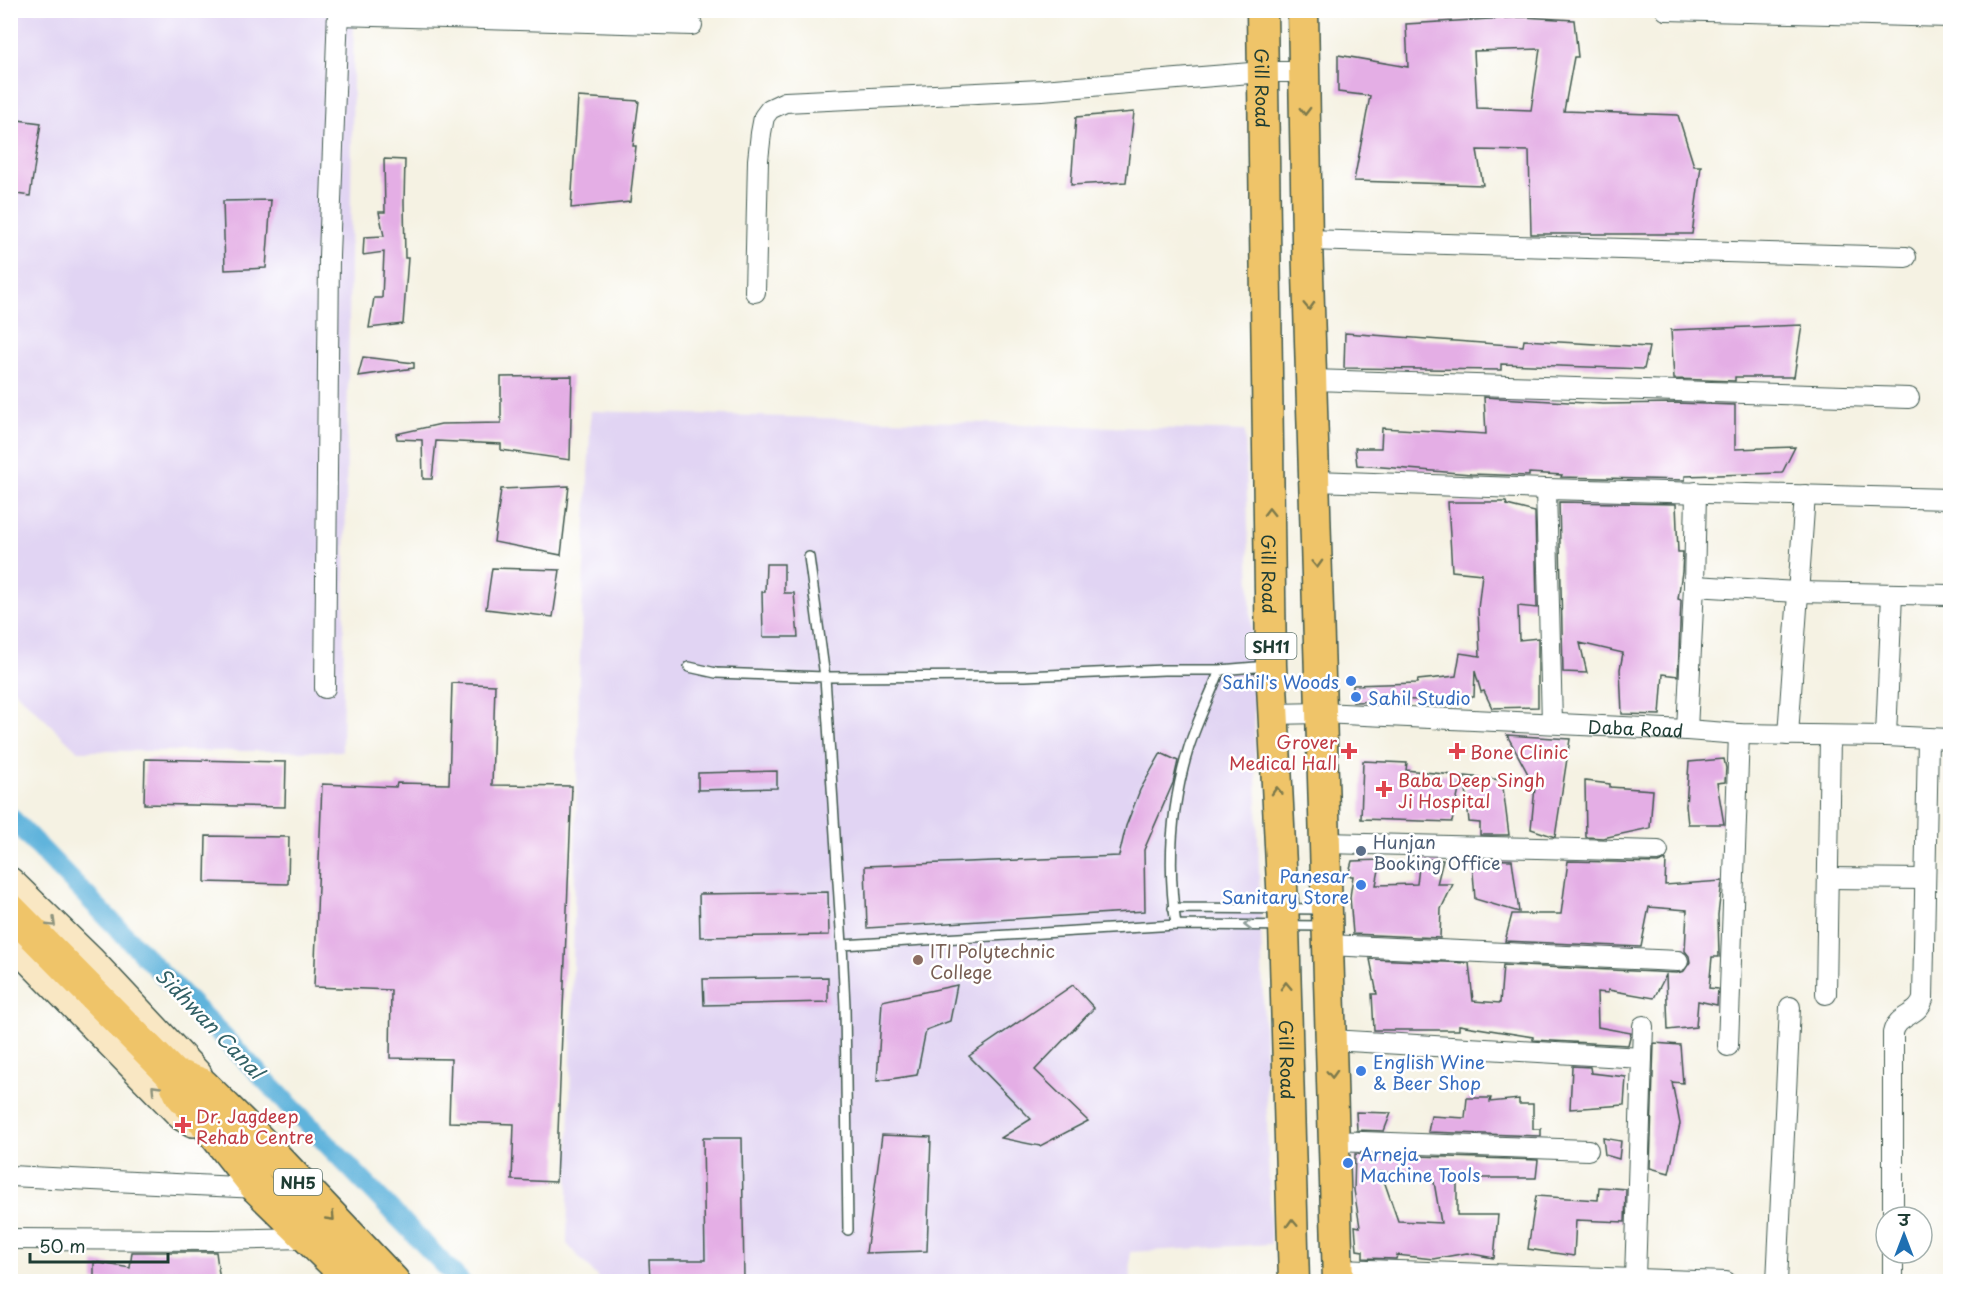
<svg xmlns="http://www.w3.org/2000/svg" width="1961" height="1292" font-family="'Playpen Sans','Playpen Sans Deva',sans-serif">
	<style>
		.built { fill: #e1d4f3 }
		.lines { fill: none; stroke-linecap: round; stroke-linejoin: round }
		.canal { stroke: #60b4dc; stroke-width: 20 }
		.building { fill: #e4aee5; fill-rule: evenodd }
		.lane-casing { stroke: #3f584e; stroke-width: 12 }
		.street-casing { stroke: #3f584e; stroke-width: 22 }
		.secondary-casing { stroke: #3f584e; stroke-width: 30 }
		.primary-casing { stroke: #3f584e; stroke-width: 33 }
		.highway-casing { stroke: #3f584e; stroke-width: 36 }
		.lane { stroke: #fff; stroke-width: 9 }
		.street { stroke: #fff; stroke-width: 20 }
		.secondary { stroke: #f9e7c3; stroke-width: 27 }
		.primary { stroke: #efc469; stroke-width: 30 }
		.highway { stroke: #efc469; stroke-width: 33 }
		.oneway { stroke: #7d7a4c }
		.oneway2 { stroke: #8c927c }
		.oneway3 { stroke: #8f9e9a }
		.shop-dot { fill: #3f7fe0; stroke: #fff; stroke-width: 2 }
		.health-dot { fill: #e0444e; stroke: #fff; stroke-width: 2 }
		.service-dot { fill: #5c6f8a; stroke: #fff; stroke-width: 2 }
		.education-dot { fill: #8d6e63; stroke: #fff; stroke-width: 2 }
		.labels { text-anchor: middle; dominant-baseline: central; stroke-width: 5; stroke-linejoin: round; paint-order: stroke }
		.shield { fill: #fff; stroke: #627771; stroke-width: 1.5 }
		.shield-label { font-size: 16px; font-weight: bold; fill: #1f3d34 }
		.street-label { font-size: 18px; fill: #1f3d34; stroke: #fff }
		.shop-label { font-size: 18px; fill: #366cbe; stroke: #fff; text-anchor: start }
		.health-label { font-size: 18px; fill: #be3a42; stroke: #fff; text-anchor: start }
		.service-label { font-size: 18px; fill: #4e5e75; stroke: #fff; text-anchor: start }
		.education-label { font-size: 18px; fill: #785e54; stroke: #fff; text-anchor: start }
		.water-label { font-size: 20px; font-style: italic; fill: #326166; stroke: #fff }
	</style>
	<rect width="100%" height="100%" fill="#fff"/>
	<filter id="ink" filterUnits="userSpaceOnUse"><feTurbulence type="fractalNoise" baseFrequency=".0167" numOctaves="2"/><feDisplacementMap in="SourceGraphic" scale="12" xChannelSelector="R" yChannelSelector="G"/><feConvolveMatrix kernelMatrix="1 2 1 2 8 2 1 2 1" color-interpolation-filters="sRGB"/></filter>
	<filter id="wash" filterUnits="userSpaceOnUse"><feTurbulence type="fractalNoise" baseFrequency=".008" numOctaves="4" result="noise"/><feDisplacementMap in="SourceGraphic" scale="24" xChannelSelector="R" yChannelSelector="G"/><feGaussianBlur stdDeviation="1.35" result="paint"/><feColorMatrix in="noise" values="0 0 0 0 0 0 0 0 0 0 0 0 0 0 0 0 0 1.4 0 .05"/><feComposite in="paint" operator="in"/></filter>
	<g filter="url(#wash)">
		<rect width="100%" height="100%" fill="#f5f2e3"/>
		<!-- built -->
		<path class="built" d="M10,11H354L342,751H78L11,687Z
			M591,411L1245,431L1271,1244L1130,1252L1131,1282L601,1281L567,1244L579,677Z"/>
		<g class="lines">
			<!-- canal -->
			<path class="canal" d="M10,817L461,1282"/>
		</g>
		<g id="blocks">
			<!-- building -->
			<path class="building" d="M1523,17L1574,20L1578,57H1574L1564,111L1678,115L1694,166H1701L1692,234H1531L1529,151L1477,150L1483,185L1354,181L1370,96L1338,92V55L1408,67L1406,24ZM1540,49L1531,110L1477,108L1474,51Z
				M578,97L639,101L633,146H636L630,202L571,208Z
				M1134,112L1126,182L1071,185L1076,117Z
				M10,119L41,123L30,196L10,193Z
				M384,159L405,160L404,202L405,258H408L406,284L403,324L369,328L374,298H382L384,252L363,255L364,237L384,236L379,212H385Z
				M271,200L266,268L225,270L223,201Z
				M1802,325L1794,377H1735V381L1674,379L1671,330Z
				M1345,333L1523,346L1524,340L1649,347L1644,369L1501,364V370L1344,368Z
				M363,357L414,363V368L358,376Z
				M572,376L570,460L501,450V444L436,441L432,479H423L422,440L397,439L396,434L441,424L501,423V377Z
				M1484,397L1603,404L1676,403L1735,405V449L1795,447L1782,473L1685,476V480L1561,477L1562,475L1529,473V476L1471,474L1357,465L1355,448H1381L1382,428L1486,434Z
				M569,486L561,555L494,542L501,489Z
				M1448,502H1506L1507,505L1535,512L1537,608L1518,606L1519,640L1538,638V707L1492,708L1484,691L1481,692L1475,671L1474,697H1444V701L1391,699V701L1353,702V685L1417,683L1418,680L1456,676L1460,653L1480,656L1478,609L1482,574L1452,571Z
				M1559,502L1676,504L1678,552H1683L1682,572L1678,599L1681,600L1678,676L1663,674L1660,715L1622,714L1620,669L1623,653L1580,643L1587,673L1563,672Z
				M766,564H784V593H794L798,637H763L762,592H765Z
				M492,568L560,570L553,617L486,609Z
				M452,683L495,685L492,785L572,786L556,1182L512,1180L514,1124L449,1122L451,1059L390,1058L391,990L314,987L322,784L396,787L397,783L449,784Z
				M1507,735L1570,739L1555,837L1531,829L1535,787Z
				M1161,753L1178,761L1173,783L1144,850L1145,911L867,928L865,866L1119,856L1126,826L1140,790Z
				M145,759L286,762L285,807L144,804Z
				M1724,759L1726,768L1725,782L1717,783L1724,824H1688L1686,806L1689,762Z
				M1363,761L1407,763L1406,770L1462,776L1452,822L1361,819Z
				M777,771V788L698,790V773Z
				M1465,776L1502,780L1509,835H1480V823L1469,822Z
				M1585,781L1610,784V787L1653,790L1650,828L1603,838L1586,837Z
				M206,836L289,837L288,884L205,882Z
				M1420,859L1443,860L1437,884H1453L1441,909L1440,938L1353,934L1350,897L1353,876H1348L1352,861L1381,860L1376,885L1417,884Z
				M1472,859L1512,860L1519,912L1475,899Z
				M1666,860L1665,885L1722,881L1718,915L1719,957H1712L1709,988L1718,989L1717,1005L1698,1001L1696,1027L1668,1030L1666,975L1654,998L1608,990V993L1597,992L1598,1027L1631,1033L1628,1045L1533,1040V1037L1459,1025V1030H1374L1372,994H1377L1370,959L1469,963L1473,1001L1500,1003L1503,965L1677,973L1684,971L1690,962L1689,956L1685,951L1687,910L1649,907L1641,947L1505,941L1512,914H1561L1568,861L1658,863Z
				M828,892L829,935L700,937L699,894Z
				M828,977V1002L704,1005L703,979Z
				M957,985L950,1021L926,1030L917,1075L877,1081L882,1001Z
				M1073,985L1094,1008L1035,1070L1088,1121L1040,1146L1001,1138L1031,1119L969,1056Z
				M1654,1043L1680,1045L1683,1083L1672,1082L1680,1124L1669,1173L1650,1168Z
				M1572,1066L1590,1067L1591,1073L1626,1077L1624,1105L1570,1109Z
				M1467,1098H1491L1490,1102L1519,1099V1104H1533V1129H1541V1136L1428,1132L1431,1116L1465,1118Z
				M1356,1112L1391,1113L1384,1131L1357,1130Z
				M882,1135L931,1137L927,1251L866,1253Z
				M703,1138H742L744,1281H650L649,1260H705Z
				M1603,1138L1621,1141L1619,1159L1605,1155Z
				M1355,1154L1538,1160L1536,1178H1457V1215H1498L1494,1258L1467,1253L1433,1259L1397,1255L1396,1259L1363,1258V1251L1357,1250L1355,1226L1360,1227L1354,1190ZM1381,1172L1433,1176L1441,1223L1398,1221Z
				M1599,1187L1626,1189L1625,1222L1576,1220L1574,1256L1528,1249L1536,1196L1598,1200Z
				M132,1252H216L220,1281H94V1262L130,1268Z"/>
		</g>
	</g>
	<g filter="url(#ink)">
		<use href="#blocks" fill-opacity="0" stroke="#3f584e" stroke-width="1.5"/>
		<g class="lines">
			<!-- lane casing -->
			<g class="lane-casing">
				<path id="lane" d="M809,557L825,677L842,945
					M689,667L716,673L825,677L1025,676L1164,670H1220L1268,666
					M1173,908L1324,909
					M1176,925C1167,865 1171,805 1189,747C1197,721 1210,696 1220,670
					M848,1230L845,1006L842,945L1176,925L1325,926"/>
			</g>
			<!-- street casing -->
			<g class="street-casing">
				<g id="street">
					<path d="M1666,10L1950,17"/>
					<path d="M338,15L692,25"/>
					<path d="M1307,240L1906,257"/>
					<path d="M755,292L758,160L761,133L764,117L770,109L785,102L1042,90L1263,72H1304"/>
					<path d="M1312,380L1909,398"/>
					<path d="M1315,481L1546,489L1950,499"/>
					<path d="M1546,489L1552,723"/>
					<path d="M1694,586L1798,592L1950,595"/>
					<path d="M325,688L329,256L338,10"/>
					<path id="s1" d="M1273,714L1321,713L1687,730L1739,734L1886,736L1950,739"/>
					<path d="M1687,730L1694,586L1696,492"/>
					<path d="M1788,735L1805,495"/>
					<path d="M1886,736L1892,594"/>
					<path d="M1325,843L1658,851"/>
					<path d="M1828,878L1925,879"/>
					<path d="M1328,945L1678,961"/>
					<path d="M1826,994L1830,736"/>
					<path d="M1331,1040L1642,1058"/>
					<path d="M1728,1046L1739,734"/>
					<path d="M1334,1141L1588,1150"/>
					<path d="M10,1176L258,1188"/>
					<path d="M1893,1217V1033C1897,1014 1918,1017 1923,999L1928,739"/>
					<path d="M10,1239L211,1240L309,1238"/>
					<path d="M1893,1253V1282"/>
					<path d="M1338,1269L1726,1282"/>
					<path d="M1635,1278L1643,1026"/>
					<path d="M1777,1282L1790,1007"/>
				</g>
			</g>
			<!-- secondary casing -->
			<g class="secondary-casing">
				<path id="secondary" d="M10,881L92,961L198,1074L202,1085
					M10,941L182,1117L193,1123"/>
			</g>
			<!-- primary casing -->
			<g class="primary-casing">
				<g id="primary">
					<path id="s2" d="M1262,10L1271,665L1284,925L1294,1282"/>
					<path d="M1303,10L1307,240L1338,1282"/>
				</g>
			</g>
			<!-- highway casing -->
			<g class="highway-casing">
				<path id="highway" d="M10,910L172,1074L181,1094L210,1127L258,1188L354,1282
					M183,1078L202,1085L266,1148L393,1282"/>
			</g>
			<!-- lane -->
			<use href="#lane" class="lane"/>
			<!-- street -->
			<use href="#street" class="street"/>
			<!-- secondary -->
			<use href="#secondary" class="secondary"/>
			<!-- primary -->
			<use href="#primary" class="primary"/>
			<!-- highway -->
			<use href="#highway" class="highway"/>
		</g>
		<!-- one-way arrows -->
		<defs><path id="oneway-chevron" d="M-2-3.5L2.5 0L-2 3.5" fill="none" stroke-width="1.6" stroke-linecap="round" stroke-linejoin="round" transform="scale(1.5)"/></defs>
		<g class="oneway">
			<use href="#oneway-chevron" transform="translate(1305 111) rotate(89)"/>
			<use href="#oneway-chevron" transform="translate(1309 306) rotate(88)"/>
			<use href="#oneway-chevron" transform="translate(1269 512) rotate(-91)"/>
			<use href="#oneway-chevron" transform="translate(1317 564) rotate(88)"/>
			<use href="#oneway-chevron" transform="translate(1277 791) rotate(-93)"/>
			<use href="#oneway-chevron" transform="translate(1286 986) rotate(-92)"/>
			<use href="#oneway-chevron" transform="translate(1332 1074) rotate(88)"/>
			<use href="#oneway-chevron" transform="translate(331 1217) rotate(46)"/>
			<use href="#oneway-chevron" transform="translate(1292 1223) rotate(-92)"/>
		</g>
		<g class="oneway2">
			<use href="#oneway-chevron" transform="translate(52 923) rotate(44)"/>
			<use href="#oneway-chevron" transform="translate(155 1089) rotate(-134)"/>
		</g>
		<use class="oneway3" href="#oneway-chevron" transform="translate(1248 925) rotate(-180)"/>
	</g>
	<!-- markers -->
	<g class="shop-dot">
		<circle cx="1351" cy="681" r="6"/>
		<circle cx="1356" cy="697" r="6"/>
		<circle cx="1361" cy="885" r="6"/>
		<circle cx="1361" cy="1071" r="6"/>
		<circle cx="1348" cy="1163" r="6"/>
	</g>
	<g class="health-dot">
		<path d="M1346 742h6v6h6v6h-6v6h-6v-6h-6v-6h6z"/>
		<path d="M1454 742h6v6h6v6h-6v6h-6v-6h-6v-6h6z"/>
		<path d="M1381 780h6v6h6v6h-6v6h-6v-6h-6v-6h6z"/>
		<path d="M180 1116h6v6h6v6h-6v6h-6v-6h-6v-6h6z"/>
	</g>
	<circle class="service-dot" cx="1361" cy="851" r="6"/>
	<circle class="education-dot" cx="918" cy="960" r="6"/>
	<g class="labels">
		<!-- shield labels -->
		<g class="shield">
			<rect x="1245.5" y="633" width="51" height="26" rx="4.5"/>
			<rect x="274" y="1169" width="48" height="26" rx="4.5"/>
		</g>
		<g class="shield-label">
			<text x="1271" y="646">SH11</text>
			<text x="298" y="1182">NH5</text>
		</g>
		<!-- street labels -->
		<g class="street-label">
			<text stroke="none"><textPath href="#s2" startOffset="78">Gill Road</textPath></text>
			<text stroke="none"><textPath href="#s2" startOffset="564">Gill Road</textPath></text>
			<text stroke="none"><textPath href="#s1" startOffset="363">Daba Road</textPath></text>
			<text stroke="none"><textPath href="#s2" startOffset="1050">Gill Road</textPath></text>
		</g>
		<!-- shop labels -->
		<g class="shop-label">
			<text x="1339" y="681" text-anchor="end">Sahil's Woods</text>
			<text x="1368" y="697">Sahil Studio</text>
			<text x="1349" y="875" text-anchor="end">Panesar<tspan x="1349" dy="21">Sanitary Store</tspan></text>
			<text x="1373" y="1061">English Wine<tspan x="1373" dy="21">&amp; Beer Shop</tspan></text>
			<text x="1360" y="1153">Arneja<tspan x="1360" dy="21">Machine Tools</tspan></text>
		</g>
		<!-- health labels -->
		<g class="health-label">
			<text x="1337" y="741" text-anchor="end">Grover<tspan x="1337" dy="21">Medical Hall</tspan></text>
			<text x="1470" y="751">Bone Clinic</text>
			<text x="1398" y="779">Baba Deep Singh<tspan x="1398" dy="21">Ji Hospital</tspan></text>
			<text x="196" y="1115">Dr. Jagdeep<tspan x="196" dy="21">Rehab Centre</tspan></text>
		</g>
		<!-- service labels -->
		<g class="service-label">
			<text x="1373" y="841">Hunjan<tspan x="1373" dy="21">Booking Office</tspan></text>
		</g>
		<!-- education labels -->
		<g class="education-label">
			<text x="930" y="950">ITI Polytechnic<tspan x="930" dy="21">College</tspan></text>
		</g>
		<!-- water labels -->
		<g class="water-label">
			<text transform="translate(210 1023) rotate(46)">Sidhwan Canal</text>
		</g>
	</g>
	<!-- margin -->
	<rect width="1961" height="1292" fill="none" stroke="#fff" stroke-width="36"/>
	<!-- north arrow -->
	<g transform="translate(1904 1235)"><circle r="28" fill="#ffffff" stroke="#a5b1ae" stroke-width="1.5"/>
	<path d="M0-4.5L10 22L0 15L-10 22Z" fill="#1f6fb2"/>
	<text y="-9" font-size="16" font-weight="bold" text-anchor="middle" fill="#1f3d34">उ</text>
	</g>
	<!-- scale -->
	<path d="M30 1253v9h138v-9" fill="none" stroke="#1f3d34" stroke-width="3"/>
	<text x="39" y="1253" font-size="18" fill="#1f3d34" stroke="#ffffff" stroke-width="4.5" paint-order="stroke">50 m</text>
</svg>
